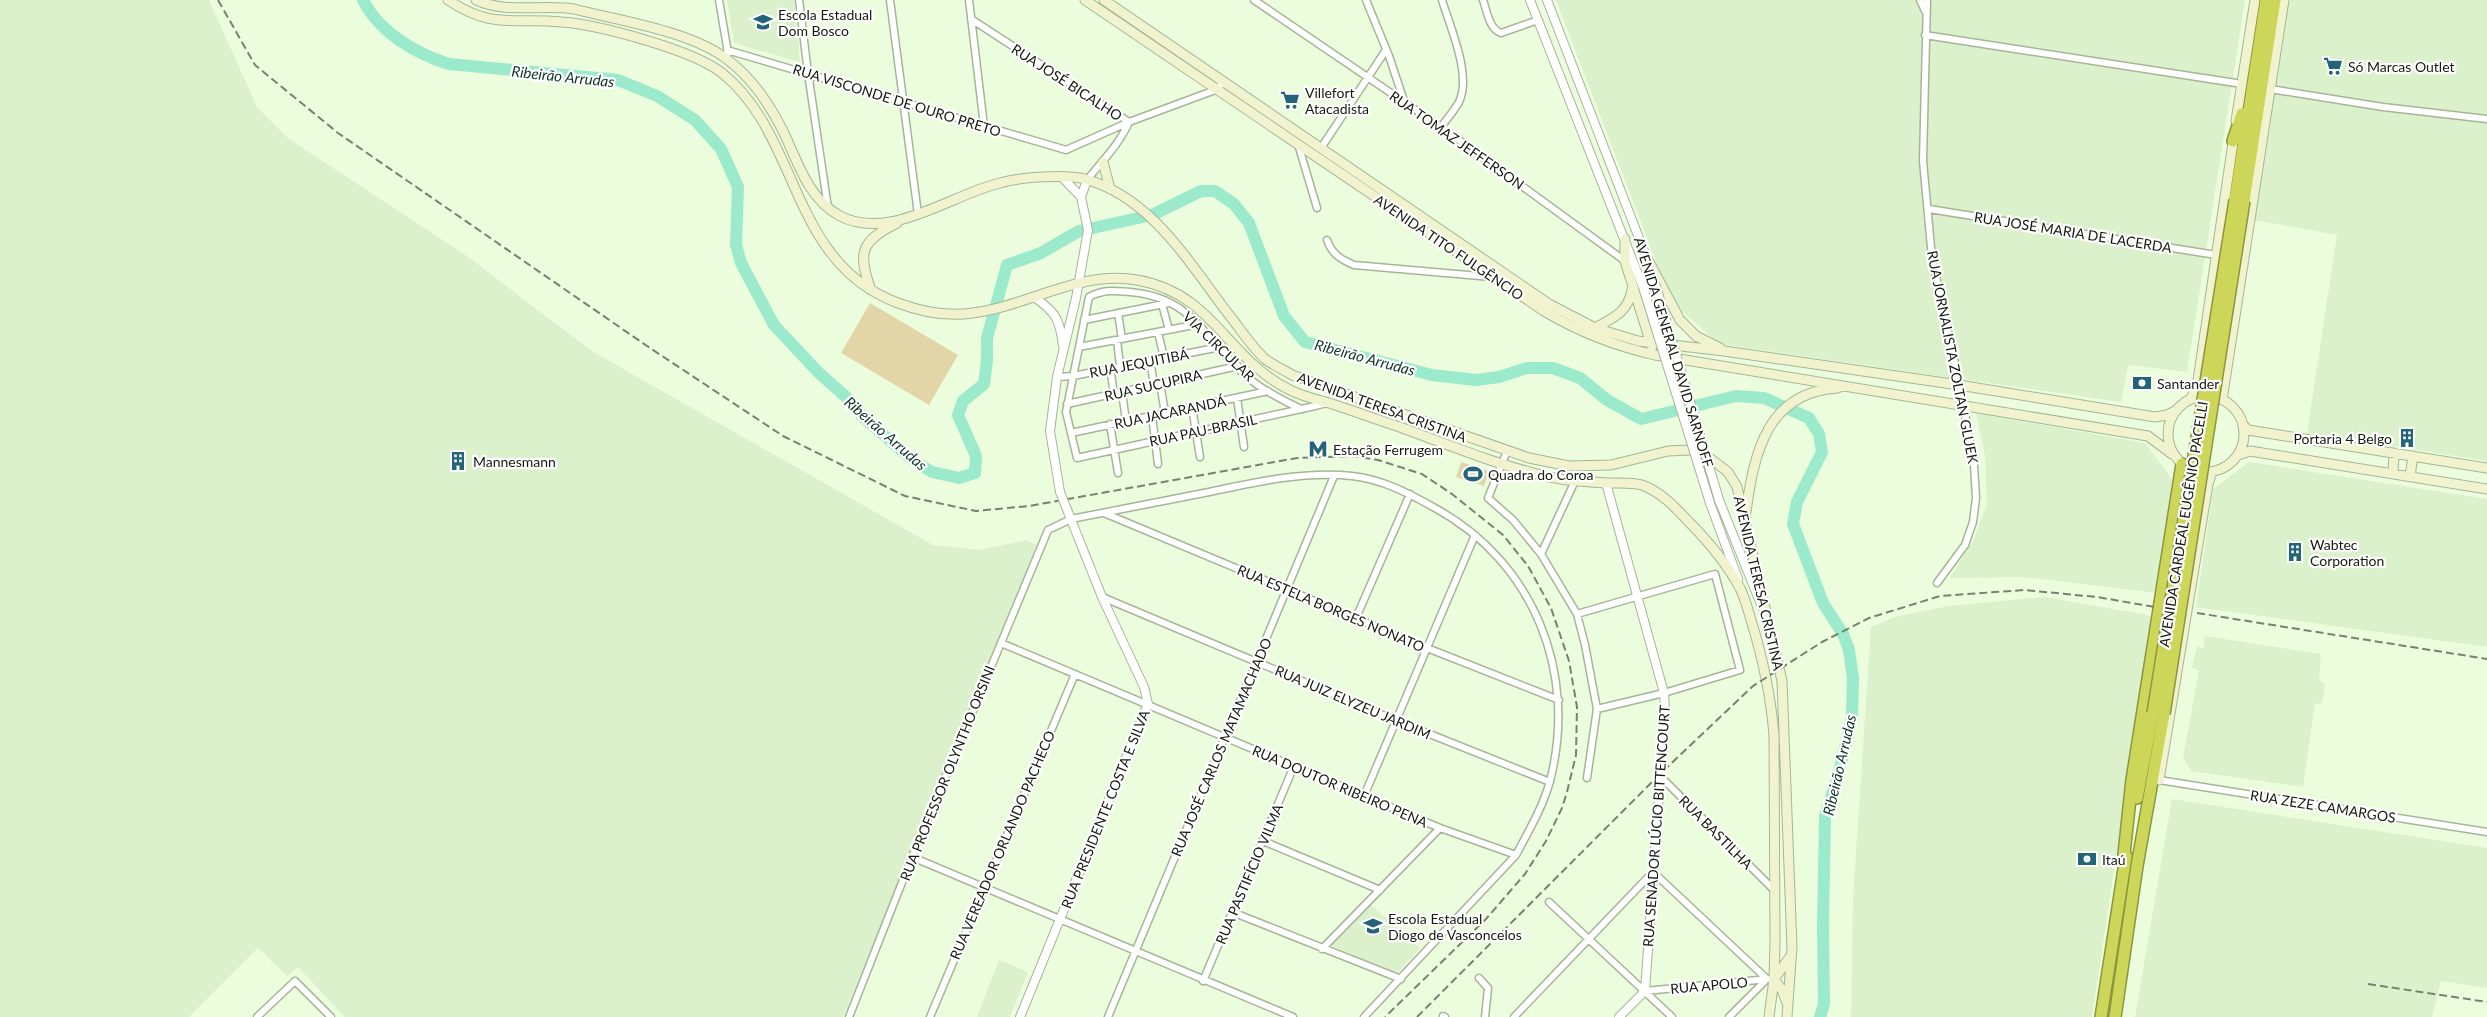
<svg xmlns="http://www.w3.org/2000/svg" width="2487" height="1017" font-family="Lato,sans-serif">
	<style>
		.built { fill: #dbf1cb }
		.garden { fill: #e2d6a8 }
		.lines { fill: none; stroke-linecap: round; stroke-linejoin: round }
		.river { stroke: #9beacc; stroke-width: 12 }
		.minor-casing { stroke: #a5b698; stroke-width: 9 }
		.tertiary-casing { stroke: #a5b698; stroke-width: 10 }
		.secondary-casing { stroke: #a5b698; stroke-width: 11 }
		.motorway-casing { stroke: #8c9540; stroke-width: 14 }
		.minor { stroke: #fff; stroke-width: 6 }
		.tertiary { stroke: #fff; stroke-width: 8 }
		.secondary { stroke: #f0f3ce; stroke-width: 9 }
		.motorway { stroke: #ccd75a; stroke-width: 11 }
		.rail { stroke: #77836e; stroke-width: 2; stroke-dasharray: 8 4; stroke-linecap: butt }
		.tertiary-bridge-casing { stroke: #a5b698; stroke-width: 10; stroke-linecap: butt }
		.motorway-bridge-casing { stroke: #8c9540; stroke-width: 14; stroke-linecap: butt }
		.tertiary-bridge { stroke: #fff; stroke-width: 8 }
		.motorway-bridge { stroke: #ccd75a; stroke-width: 11 }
		.labels { text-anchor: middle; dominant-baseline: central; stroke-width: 4.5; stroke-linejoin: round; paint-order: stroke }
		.poi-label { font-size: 14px; fill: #141b0f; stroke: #fff; text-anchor: start }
		.street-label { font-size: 14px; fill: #141b0f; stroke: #fff }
		.water-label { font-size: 15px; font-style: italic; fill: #0f3428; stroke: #fff }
	</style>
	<rect width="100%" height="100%" fill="#ebfddd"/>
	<!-- built -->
	<path class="built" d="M0,0H209L257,107L289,139L467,256L590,350L933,545L980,550L1026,540L1037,545L843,1017H345L298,967L287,976L258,948L189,1017H0Z
		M727,0H794L800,62L734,43Z
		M1556,0H2245L2187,372L2128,365L2121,402L1719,344L1671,301Z
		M2288,0H2487V461L2307,433L2337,235L2255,220Z
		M1976,413L2145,443L2172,479L2157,593L2023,577L1950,578L1974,539L1987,504L1985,456Z
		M2249,462L2487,499V647L2196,607L2213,489Z
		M2045,597L2147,615L2152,618L2092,1017H1851L1853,897L1871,627L1895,617L1948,606Z
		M2205,636L2321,654L2319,680L2325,684L2322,703L2315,704L2303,787L2191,771L2183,757L2199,671L2192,668L2197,646L2203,649Z
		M2172,799L2487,848V988L2441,981L2432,1017H2135Z
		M1371,905L1420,948L1396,974L1332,946Z
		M999,960L1028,972L1010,1017H977Z"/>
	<!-- garden -->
	<path class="garden" d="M870,303L958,355L929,405L841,353Z
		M1461,462L1489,471L1484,486L1456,477Z"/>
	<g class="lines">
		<!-- river -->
		<path class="river" d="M363,0C379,32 416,54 449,64L618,80L657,96L695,120L721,149L738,187L736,245L741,263L774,325L819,373L845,396L864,418L914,461L932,472L959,478L975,473L976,456L958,415L963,401L984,384L987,360V338L1007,265L1041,253L1079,231L1152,215L1201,191H1215L1234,204L1249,223L1284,316L1305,342L1432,375L1476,380L1499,377L1527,368H1553L1580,378L1607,400L1641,419L1736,396L1764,398L1809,418L1819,434L1822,452L1797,502L1793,524L1823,603L1843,634L1849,650L1853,678L1852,718L1837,780L1825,816L1823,925L1824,1004L1820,1017"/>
		<!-- minor casing -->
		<g class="minor-casing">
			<path id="minor" d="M719,0L728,53
				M799,0L808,73L828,208
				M890,0L918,214
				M969,0L984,126
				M1254,0L1441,127L1625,261
				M1366,0L1389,56L1404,101
				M1483,0C1487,11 1489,29 1501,33L1538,20
				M1920,0L1925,11
				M1927,0L1923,161L1932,258L1962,396L1974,465L1976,498L1973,522L1965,545L1937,583
				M971,19L1129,122
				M1925,35L2242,84
				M727,50L1066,150L1129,122L1218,89L1223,81
				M2270,89L2383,107L2487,119
				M1441,127C1447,119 1454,111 1459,102C1472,75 1450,27 1442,0
				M1298,144L1317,208
				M1321,148L1386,50
				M1087,180C1102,161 1119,145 1129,122
				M1929,209L2216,255
				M1327,240C1332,254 1340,259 1354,265L1491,277
				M1162,304L1169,330
				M1118,313L1122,339
				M1084,320L1169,303
				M1158,332L1164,358
				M1117,340L1120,366
				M1079,347L1199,324
				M1150,360L1154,385
				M1110,368L1114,394
				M1057,377L1073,376L1220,347
				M1160,383L1165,413
				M1122,392L1126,421
				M1237,398L1244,447
				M1067,404L1238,366
				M1192,407L1200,457
				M1301,409C1284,401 1266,392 1251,380C1206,345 1198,298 1130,292C1113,291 1105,289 1089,297L1066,412L1077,458L1315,406L1327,403
				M1152,416L1158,464
				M1110,424L1118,473
				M1071,433L1268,391
				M1507,451L1488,498L1513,520L1541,554L1577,614L1585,645L1597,709L1587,778
				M1104,513L1427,648L1559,700
				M1541,554L1575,481
				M1102,597L1397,721L1550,782
				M1577,614L1715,574L1740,670L1664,693L1597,709
				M1356,618L1410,494
				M1001,643L1440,828L1516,855
				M1659,775L1774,890
				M2159,780L2487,832
				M1364,796L1475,535
				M1263,841L1380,890
				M912,857L1293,1017
				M1549,902L1672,1017
				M1232,912L1401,979
				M1322,949L1440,828
				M1479,978L1488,988L1485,1017
				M1203,981L1294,766
				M1645,991L1768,979
				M1443,1016L1445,1017
				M257,1017L295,981L331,1017
				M849,1017L912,857L1048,530L1071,519C1118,510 1163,501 1209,492C1255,482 1305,471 1352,476C1382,479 1410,494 1435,508C1534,562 1578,673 1550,781C1543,807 1528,832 1516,855L1364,1017
				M930,1017L1075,674
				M1108,1017L1334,476
				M1514,1017L1653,872L1767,979
				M1729,1017L1767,979"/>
		</g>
		<!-- tertiary casing -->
		<g class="tertiary-casing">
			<path id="tertiary" d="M1530,0L1643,287
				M1547,0L1649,264
				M1081,197L1087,180
				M1034,297C1056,312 1060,320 1063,346
				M1606,483L1664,693L1665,710L1645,991L1619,1017
				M1060,492L1050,431L1057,377L1076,298L1088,230L1081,197L1062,177
				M1719,500L1762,607
				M1710,503L1738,579
				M1020,1017L1148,704L1144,687L1102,597L1068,512"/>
		</g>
		<!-- secondary casing -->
		<g class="secondary-casing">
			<path id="secondary" d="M448,0C493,30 513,17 562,22C600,25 693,50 722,73C801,136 789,263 898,303C922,312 947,317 973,313C1028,306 1080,270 1137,280C1216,294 1226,360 1292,391C1305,397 1319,400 1332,404C1354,411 1375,419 1397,426C1444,443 1492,463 1541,475C1563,481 1586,482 1608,483C1619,483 1631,482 1642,485C1661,492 1675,507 1688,521C1708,541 1727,564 1740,588C1745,598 1748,610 1751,620C1763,659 1771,696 1774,736L1775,943L1774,979L1769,1017
				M476,0C506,14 542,4 574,9C620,21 691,31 728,60C752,78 770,105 783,131C798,162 808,199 840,216C890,242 952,194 1000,183C1021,177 1064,174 1085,179C1154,198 1192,268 1233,320C1243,333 1253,348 1265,359C1273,365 1284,370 1292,375L1529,458L1569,466L1611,465L1668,451L1690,450L1711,459L1728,472L1737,487L1782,681L1792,947L1787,1017
				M1085,0L1544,311C1579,332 1615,346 1655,355L2148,436L2172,454
				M1104,0L1549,304L1595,328L1638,341L1724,351L1959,385L2155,417L2167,415L2177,410
				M2236,121L2255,0
				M1103,162L1110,189
				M1625,239V261L1652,347
				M1647,258L1680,320L1696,336L1720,348
				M871,290C857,252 861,241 897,223
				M1595,328C1614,318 1629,311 1632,289
				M2168 434a38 38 0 1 1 76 0a38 38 0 1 1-76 0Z
				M2190,400L2197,387L2234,136
				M2222,400L2284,0
				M2243,425L2248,430L2487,468
				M2238,455L2250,451L2487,489
				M2393,473L2394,453
				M2410,476L2413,456
				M1746,512C1754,453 1767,392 1838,388
				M2159,780L2208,484L2212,472
				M1774,979L1782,990L1787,1003
				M1774,979L1790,957"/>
		</g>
		<!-- motorway casing -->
		<g class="motorway-casing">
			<path id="motorway" d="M2233,141L2242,114
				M2235,200L2266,0
				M2244,201L2275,0
				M2137,798L2153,713
				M2125,863L2124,854L2132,780L2182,464
				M2101,1017L2126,856
				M2115,1017L2137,866L2164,714"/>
		</g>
		<!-- minor -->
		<use href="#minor" class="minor"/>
		<!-- tertiary -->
		<use href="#tertiary" class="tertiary"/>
		<!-- secondary -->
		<use href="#secondary" class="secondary"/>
		<!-- motorway -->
		<use href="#motorway" class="motorway"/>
		<!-- rail -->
		<path class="rail" d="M218,0L255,65L338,133L647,346L783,436L905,496L976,511L1029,506L1297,458L1353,456L1378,460L1422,474L1452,494L1503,535L1528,566L1551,608L1569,661L1577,707L1576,755L1567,792L1562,808L1546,841L1525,874L1486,919L1385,1017
			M2197,613L2487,659
			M2368,984L2487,1002
			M1417,1017L1659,775L1753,686L1822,642L1869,618L1940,596L2024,590L2097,597L2155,607"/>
		<!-- tertiary-bridge casing -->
		<g class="tertiary-bridge-casing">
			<path id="tertiary-bridge" d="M1655,283L1719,500
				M1643,287L1710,503
				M1060,492L1068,512"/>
		</g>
		<!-- motorway-bridge casing -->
		<g class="motorway-bridge-casing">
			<path id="motorway-bridge" d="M2153,713L2235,200
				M2164,714L2244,201"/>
		</g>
		<!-- tertiary-bridge -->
		<use href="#tertiary-bridge" class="tertiary-bridge"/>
		<!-- motorway-bridge -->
		<use href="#motorway-bridge" class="motorway-bridge"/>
	</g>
	<!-- icons -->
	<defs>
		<g id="school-bare" transform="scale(1.5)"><path d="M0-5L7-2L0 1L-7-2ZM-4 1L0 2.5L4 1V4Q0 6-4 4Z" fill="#246479" stroke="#fff" stroke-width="2.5" paint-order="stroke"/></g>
		<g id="supermarket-bare" transform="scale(1.5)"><path d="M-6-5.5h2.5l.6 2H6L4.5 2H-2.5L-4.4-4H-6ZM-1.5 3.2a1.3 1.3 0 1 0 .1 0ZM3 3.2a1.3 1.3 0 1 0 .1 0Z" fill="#246479" stroke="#fff" stroke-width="2.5" paint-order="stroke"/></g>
		<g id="bank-bare" transform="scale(1.5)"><path d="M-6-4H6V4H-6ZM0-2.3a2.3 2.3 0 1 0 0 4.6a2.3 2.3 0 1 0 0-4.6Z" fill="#246479" stroke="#fff" stroke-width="2.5" paint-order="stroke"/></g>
		<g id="building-bare" transform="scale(1.5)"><path d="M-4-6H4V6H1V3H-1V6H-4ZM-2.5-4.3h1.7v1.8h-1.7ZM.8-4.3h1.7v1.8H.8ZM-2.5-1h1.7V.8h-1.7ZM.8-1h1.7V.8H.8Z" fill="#246479" stroke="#fff" stroke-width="2.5" paint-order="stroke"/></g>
		<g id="metro-bare" transform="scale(1.5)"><path d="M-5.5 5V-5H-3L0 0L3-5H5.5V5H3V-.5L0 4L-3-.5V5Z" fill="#246479" stroke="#fff" stroke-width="2.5" paint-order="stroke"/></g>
		<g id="stadium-bare" transform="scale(1.5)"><path d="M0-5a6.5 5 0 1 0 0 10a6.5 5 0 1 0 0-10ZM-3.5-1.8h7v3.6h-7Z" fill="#246479" stroke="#fff" stroke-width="2.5" paint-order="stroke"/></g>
	</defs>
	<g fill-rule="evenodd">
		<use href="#school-bare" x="763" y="22"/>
		<use href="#supermarket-bare" x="2333" y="66"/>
		<use href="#supermarket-bare" x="1290" y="100"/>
		<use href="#bank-bare" x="2142" y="383"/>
		<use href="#building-bare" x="2407" y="438"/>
		<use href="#metro-bare" x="1318" y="449"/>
		<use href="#building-bare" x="458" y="461"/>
		<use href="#stadium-bare" x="1473" y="474"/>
		<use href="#building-bare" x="2295" y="552"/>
		<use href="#bank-bare" x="2087" y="859"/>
		<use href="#school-bare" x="1373" y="926"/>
	</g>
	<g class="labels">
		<!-- poi labels -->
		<g class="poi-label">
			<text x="778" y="14">Escola Estadual<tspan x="778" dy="16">Dom Bosco</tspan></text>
			<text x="2348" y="66">Só Marcas Outlet</text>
			<text x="1305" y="92">Villefort<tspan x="1305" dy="16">Atacadista</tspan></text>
			<text x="2157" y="383">Santander</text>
			<text x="2392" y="438" text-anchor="end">Portaria 4 Belgo</text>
			<text x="1333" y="449">Estação Ferrugem</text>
			<text x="473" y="461">Mannesmann</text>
			<text x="1488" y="474">Quadra do Coroa</text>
			<text x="2310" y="544">Wabtec<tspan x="2310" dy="16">Corporation</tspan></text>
			<text x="2102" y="859">Itaú</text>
			<text x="1388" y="918">Escola Estadual<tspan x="1388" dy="16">Diogo de Vasconcelos</tspan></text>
		</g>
		<!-- street labels -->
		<g class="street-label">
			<text transform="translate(1067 82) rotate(33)">RUA JOSÉ BICALHO</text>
			<text transform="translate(897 100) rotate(17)">RUA VISCONDE DE OURO PRETO</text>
			<text transform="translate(1457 140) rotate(35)">RUA TOMAZ JEFFERSON</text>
			<text transform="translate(2073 232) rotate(9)">RUA JOSÉ MARIA DE LACERDA</text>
			<text transform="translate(1449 247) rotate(34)">AVENIDA TITO FULGÊNCIO</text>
			<text transform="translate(1219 346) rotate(44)">VIA CIRCULAR</text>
			<text transform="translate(1674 352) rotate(73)">AVENIDA GENERAL DAVID SARNOFF</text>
			<text transform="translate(1953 357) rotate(79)">RUA JORNALISTA ZOLTAN GLUEK</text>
			<text transform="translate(1139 363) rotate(-11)">RUA JEQUITIBÁ</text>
			<text transform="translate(1153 385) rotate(-13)">RUA SUCUPIRA</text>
			<text transform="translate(1382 407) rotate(20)">AVENIDA TERESA CRISTINA</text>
			<text transform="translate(1170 412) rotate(-12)">RUA JACARANDÁ</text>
			<text transform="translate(1203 430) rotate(-12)">RUA PAU-BRASIL</text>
			<text transform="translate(2183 524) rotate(-81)">AVENIDA CARDEAL EUGÊNIO PACELLI</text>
			<text transform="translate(1759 583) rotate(77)">AVENIDA TERESA CRISTINA</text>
			<text transform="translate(1331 608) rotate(23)">RUA ESTELA BORGES NONATO</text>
			<text transform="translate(1353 702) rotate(23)">RUA JUIZ ELYZEU JARDIM</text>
			<text transform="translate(1221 747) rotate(-67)">RUA JOSÉ CARLOS MATAMACHADO</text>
			<text transform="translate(947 773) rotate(-68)">RUA PROFESSOR OLYNTHO ORSINI</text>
			<text transform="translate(1340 786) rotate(23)">RUA DOUTOR RIBEIRO PENA</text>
			<text transform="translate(2323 806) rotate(9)">RUA ZEZE CAMARGOS</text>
			<text transform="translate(1105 809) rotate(-68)">RUA PRESIDENTE COSTA E SILVA</text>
			<text transform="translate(1656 826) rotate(-86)">RUA SENADOR LÚCIO BITTENCOURT</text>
			<text transform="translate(1716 832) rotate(45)">RUA BASTILHA</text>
			<text transform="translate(1002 845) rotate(-67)">RUA VEREADOR ORLANDO PACHECO</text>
			<text transform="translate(1249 874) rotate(-67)">RUA PASTIFÍCIO VILMA</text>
			<text transform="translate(1709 985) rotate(-5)">RUA APOLO</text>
		</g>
		<!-- water labels -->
		<g class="water-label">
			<text transform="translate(563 76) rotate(6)">Ribeirão Arrudas</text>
			<text transform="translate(1365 357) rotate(15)">Ribeirão Arrudas</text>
			<text transform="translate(886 433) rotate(41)">Ribeirão Arrudas</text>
			<text transform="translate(1839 765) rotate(-77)">Ribeirão Arrudas</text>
		</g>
	</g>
</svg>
